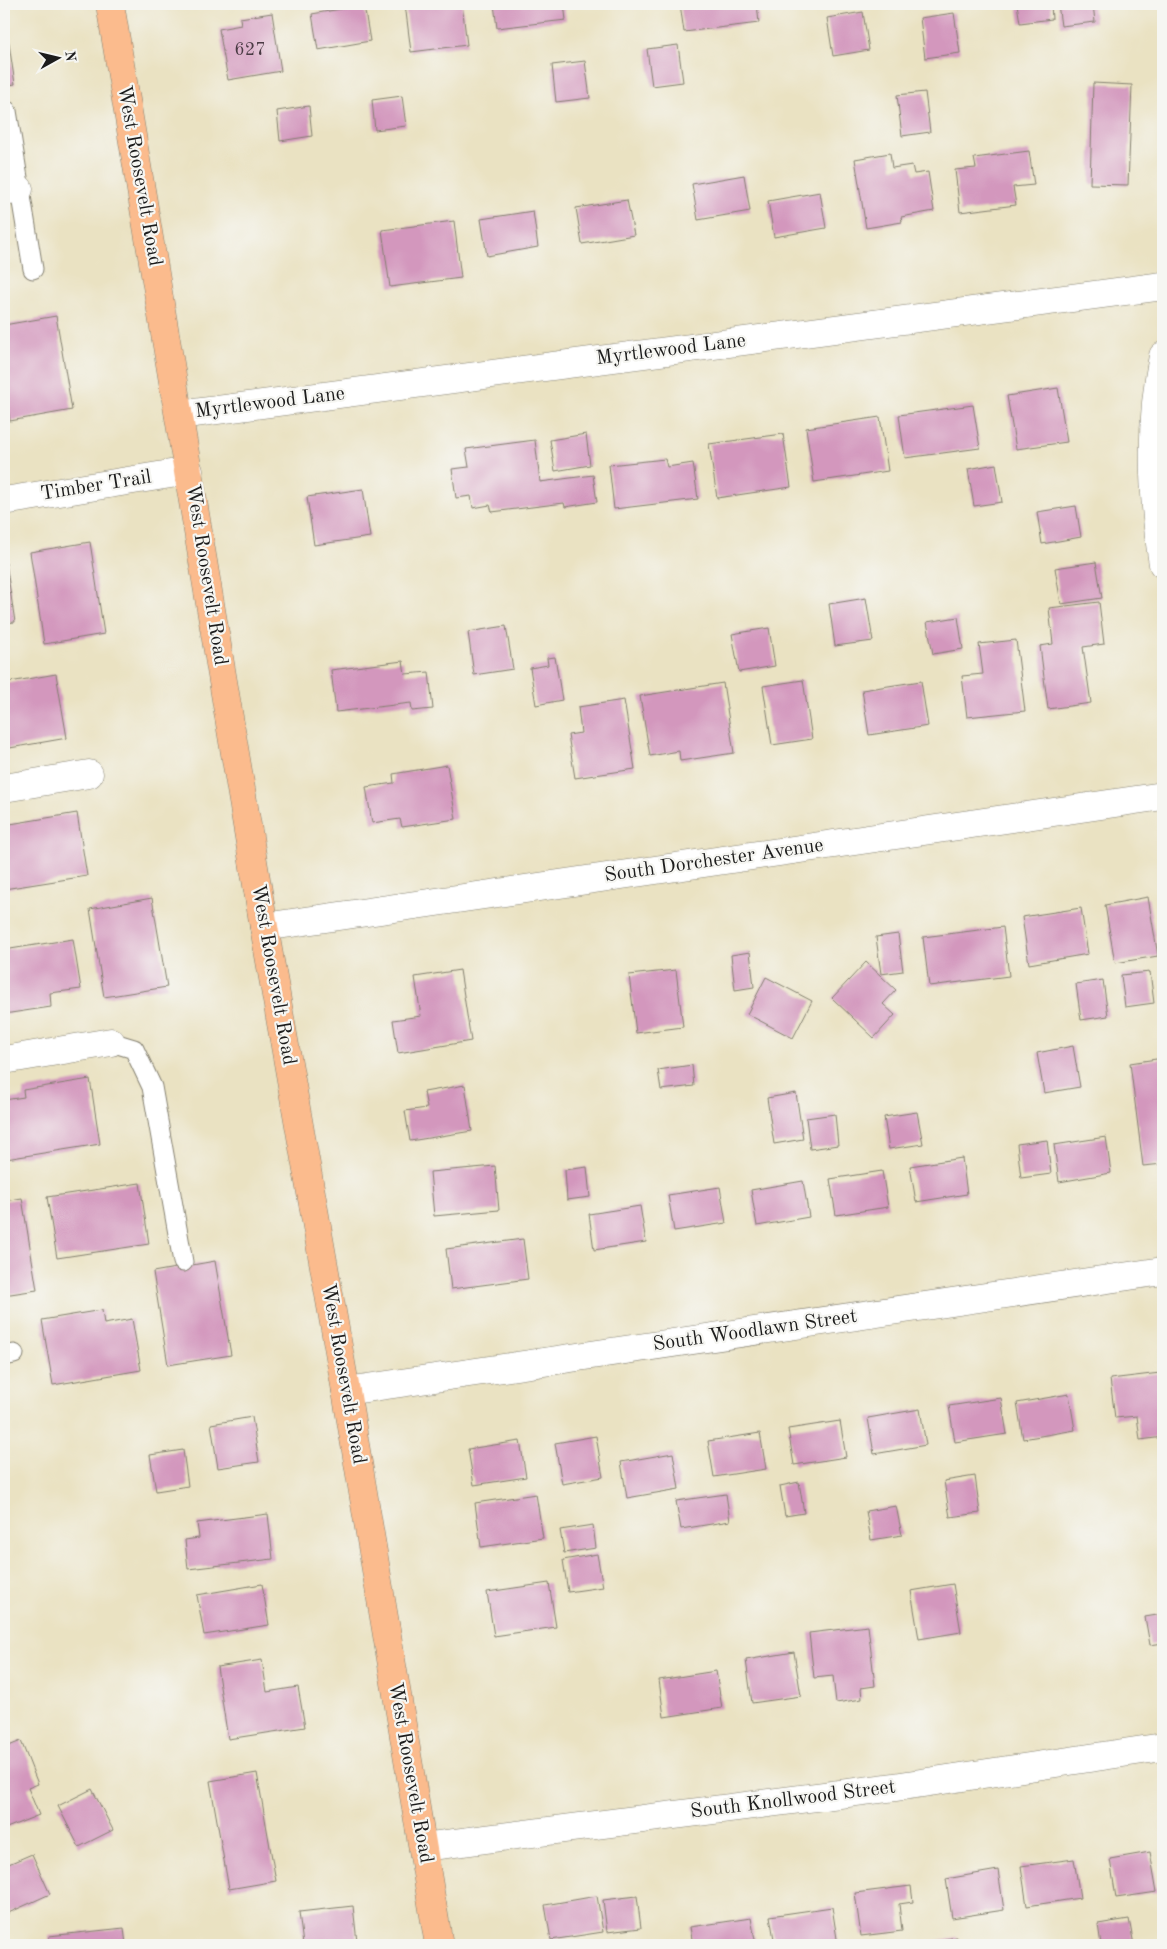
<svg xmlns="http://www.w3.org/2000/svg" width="1167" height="1949" font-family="'Old Standard TT',serif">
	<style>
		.building { fill: #d397bd }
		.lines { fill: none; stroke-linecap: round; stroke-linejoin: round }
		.lane-casing { stroke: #837f6f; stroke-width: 21 }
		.street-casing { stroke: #837f6f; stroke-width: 29 }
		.primary-casing { stroke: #837f6f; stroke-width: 29 }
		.lane { stroke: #fff; stroke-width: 19 }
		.street { stroke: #fff; stroke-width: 28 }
		.primary { stroke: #fbbb8d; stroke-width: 28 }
		.labels { text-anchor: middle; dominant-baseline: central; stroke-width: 4.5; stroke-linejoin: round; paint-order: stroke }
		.number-label { font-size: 18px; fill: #4a3b44 }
		.street-label { font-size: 20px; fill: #1c1c1c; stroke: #f6f6f2 }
	</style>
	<rect width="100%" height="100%" fill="#f6f6f2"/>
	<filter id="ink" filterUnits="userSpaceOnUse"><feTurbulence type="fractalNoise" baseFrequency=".02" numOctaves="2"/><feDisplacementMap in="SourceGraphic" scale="10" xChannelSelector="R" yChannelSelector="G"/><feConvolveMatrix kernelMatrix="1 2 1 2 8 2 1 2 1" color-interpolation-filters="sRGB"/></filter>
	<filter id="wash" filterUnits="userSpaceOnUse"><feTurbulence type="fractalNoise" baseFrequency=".0096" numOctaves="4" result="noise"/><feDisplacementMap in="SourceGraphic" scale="20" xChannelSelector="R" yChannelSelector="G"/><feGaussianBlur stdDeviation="1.12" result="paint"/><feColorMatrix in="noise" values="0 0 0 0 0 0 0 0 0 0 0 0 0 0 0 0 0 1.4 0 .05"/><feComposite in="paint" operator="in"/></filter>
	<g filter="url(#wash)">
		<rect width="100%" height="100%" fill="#eae2c2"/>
		<g id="blocks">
			<!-- building -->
			<path class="building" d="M405,4H462L467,45L411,52Z
				M494,4H564L566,20L497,28Z
				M680,4H757L759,23L684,32Z
				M1017,4H1051L1052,19L1020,23Z
				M1058,4H1093L1095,22L1061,26Z
				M364,5L370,41L318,50L312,14Z
				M863,12L869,50L833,56L827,18Z
				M272,13L281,71L228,80L219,29L241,25L240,18Z
				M954,13L960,53L925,58L920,18Z
				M6,24L15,84L4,86V25Z
				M678,45L683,82L652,86L647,49Z
				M585,61L590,98L556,102L552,65Z
				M1093,83L1132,85L1128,185L1090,184Z
				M925,92L930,132L902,136L897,95Z
				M402,96L406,126L375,130L372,100Z
				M309,106L312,136L280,141L277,111Z
				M1029,151L1034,185L1013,187L1016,205L960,212L955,170L976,168L974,158Z
				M890,153L892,168L912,165L914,174L928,172L934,211L901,217L902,222L866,228L855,159Z
				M744,175L750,211L698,220L692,184Z
				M820,192L826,228L774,237L768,201Z
				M627,200L634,235L582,244L576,208Z
				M533,211L538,247L487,256L481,219Z
				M454,221L461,278L390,287L382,230Z
				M56,316L72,410L10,421L4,384V325Z
				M1058,388L1067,442L1016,449L1007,396Z
				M973,405L980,448L905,458L899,415Z
				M880,417L888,471L814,482L806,428Z
				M586,434L590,465L555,471L550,440Z
				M783,434L791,487L717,498L709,444Z
				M535,440L540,482L593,475L597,502L565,507L564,503L492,512L490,505L473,508L471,496L456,498L452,469L469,467L466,449Z
				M665,459L667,467L693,463L698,499L614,509L609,465Z
				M996,464L1002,502L974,506L968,469Z
				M363,489L370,537L314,545L307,497Z
				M1076,506L1081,537L1042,544L1037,512Z
				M90,542L104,634L44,644L30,552Z
				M1096,562L1102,598L1061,604L1055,568Z
				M6,563L15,622L4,623V564Z
				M866,598L873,641L835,646L829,604Z
				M1099,602L1104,644L1083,647L1091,703L1048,709L1040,646L1053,644L1049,608Z
				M958,617L963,649L933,654L927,622Z
				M506,626L513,669L474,675L468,632Z
				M769,628L775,666L739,672L732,634Z
				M1016,640L1025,711L967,717L962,676L983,674L979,644Z
				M555,657L562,700L536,705L530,668L548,665L547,658Z
				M403,661L405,674L429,672L433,709L412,711L411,703L336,712L331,670Z
				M56,674L67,738L4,749V683Z
				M803,680L812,739L772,745L763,686Z
				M921,681L928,726L869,735L862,690Z
				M723,683L734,753L680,761L679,751L650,756L640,696Z
				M624,700L635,769L575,778L568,735L581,733L578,707Z
				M447,765L456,819L402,827L400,819L372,823L366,787L394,783L393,774Z
				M77,813L87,876L4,889V825Z
				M1148,897L1158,956L1115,963L1105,905Z
				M152,898L167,987L104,997L90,909Z
				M1081,908L1088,954L1029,964L1022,917Z
				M1003,927L1009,976L929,986L923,937Z
				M898,934L903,971L881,974L876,937Z
				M73,939L81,989L50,993L51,1007L4,1014V950Z
				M750,952L754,987L735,990L731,955Z
				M866,962L896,990L883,1004L895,1015L874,1038L832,998Z
				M460,970L471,1041L398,1053L393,1020L421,1016L415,977Z
				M676,970L683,1027L636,1033L629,975Z
				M1150,972L1154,1003L1125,1007L1121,975Z
				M766,977L812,1001L793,1038L747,1014Z
				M1103,980L1108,1016L1081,1020L1076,984Z
				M1073,1046L1080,1087L1044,1093L1037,1053Z
				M1163,1058V1164L1143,1166L1130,1063Z
				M692,1065L694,1086L661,1090L658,1070Z
				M90,1079L100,1144L6,1159L4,1143V1100L24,1097L23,1090Z
				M465,1085L472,1131L410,1141L405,1111L427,1108L424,1092Z
				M796,1093L803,1139L774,1144L767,1098Z
				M917,1112L923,1144L889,1149L884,1117Z
				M835,1114L838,1145L810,1149L806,1118Z
				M1106,1137L1111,1173L1059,1182L1054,1145Z
				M1047,1140L1051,1174L1021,1178L1017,1144Z
				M962,1158L967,1194L916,1202L910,1166Z
				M495,1166L499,1210L434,1216L430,1172Z
				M587,1167L590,1197L567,1200L565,1170Z
				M882,1171L888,1207L836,1215L830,1179Z
				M803,1181L809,1217L757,1226L751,1190Z
				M140,1183L149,1244L57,1258L47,1197Z
				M720,1187L726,1223L674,1231L668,1195Z
				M22,1198L37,1290L4,1295V1201Z
				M640,1206L646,1242L594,1250L589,1214Z
				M523,1239L528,1279L451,1289L446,1249Z
				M215,1261L231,1355L168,1365L153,1272Z
				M102,1310L104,1324L132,1319L141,1370L53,1385L42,1320Z
				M1160,1373L1163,1397V1437L1140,1440L1137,1416L1115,1418L1110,1379Z
				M1069,1394L1075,1430L1023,1439L1017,1403Z
				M1001,1398L1007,1434L955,1442L949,1406Z
				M920,1409L926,1445L874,1454L868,1418Z
				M252,1417L259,1462L218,1468L211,1424Z
				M840,1421L846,1457L794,1465L788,1429Z
				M760,1433L766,1469L714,1477L708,1441Z
				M596,1436L603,1477L562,1484L555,1443Z
				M520,1441L526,1477L474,1485L468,1449Z
				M183,1450L188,1486L156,1491L150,1455Z
				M673,1453L679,1489L627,1498L621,1462Z
				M975,1476L980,1513L950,1517L944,1481Z
				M799,1482L804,1513L785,1516L780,1486Z
				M536,1494L543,1538L481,1547L475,1503Z
				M726,1494L730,1521L681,1529L676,1501Z
				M896,1506L902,1535L871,1540L866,1511Z
				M268,1514L273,1559L188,1569L185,1540L199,1538L197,1523Z
				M593,1525L596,1548L564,1553L560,1530Z
				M597,1554L603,1587L568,1592L563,1560Z
				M549,1583L556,1627L494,1636L487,1592Z
				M262,1584L269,1625L204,1635L197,1595Z
				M953,1584L961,1632L919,1639L911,1591Z
				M1163,1614V1643L1150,1645L1145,1617Z
				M868,1626L875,1686L861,1688L862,1699L836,1703L833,1676L814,1678L809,1633Z
				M794,1652L801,1696L752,1703L746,1660Z
				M262,1660L267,1692L298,1687L305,1727L228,1739L217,1667Z
				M716,1671L722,1708L664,1717L659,1680Z
				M21,1741L38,1784L28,1788L39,1815L4,1829V1748Z
				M257,1773L276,1881L229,1889L210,1781Z
				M92,1789L113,1830L79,1847L58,1806Z
				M1150,1852L1157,1892L1116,1898L1110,1859Z
				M32,1854L50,1894L4,1915V1866Z
				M1074,1859L1080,1898L1027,1906L1021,1866Z
				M998,1870L1004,1910L952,1918L946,1879Z
				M911,1886L913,1902L899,1904L902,1931L861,1936L855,1893Z
				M597,1896L603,1932L551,1940L545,1905Z
				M637,1896L641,1928L607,1932L603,1900Z
				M353,1906L357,1942L303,1945L299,1912Z
				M832,1907L838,1945H775L770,1916Z
				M751,1918L756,1945H693L690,1927Z
				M1129,1919L1134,1945H1101L1098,1924Z
				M124,1928L126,1945H50L49,1936Z
				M957,1937L959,1945H937L936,1941Z"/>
		</g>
	</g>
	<g filter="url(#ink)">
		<use href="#blocks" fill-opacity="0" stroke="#837f6f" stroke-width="1"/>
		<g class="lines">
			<!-- lane casing -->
			<g class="lane-casing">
				<path id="lane" d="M7,111L33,269
					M111,1042L134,1049L152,1087L183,1262
					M4,1356L14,1354"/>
			</g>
			<!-- street casing -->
			<g class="street-casing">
				<path id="street" d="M4,192L19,189
					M1163,356C1149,424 1152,495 1163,564
					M179,415L1163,286
					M4,501L189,471
					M4,788L89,774
					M264,927L1163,796
					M4,1060L111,1042
					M346,1391L1163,1271
					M423,1847L895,1787L1163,1747"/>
			</g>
			<!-- primary casing -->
			<g class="primary-casing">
				<path id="primary" d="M110,4L264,927L346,1391L439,1945"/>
			</g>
			<!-- lane -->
			<use href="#lane" class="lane"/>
			<!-- street -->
			<use href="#street" class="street"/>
			<!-- primary -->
			<use href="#primary" class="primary"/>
		</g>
	</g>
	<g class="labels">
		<!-- number labels -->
		<g class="number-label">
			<text x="250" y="50">627</text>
		</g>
		<!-- street labels -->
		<g class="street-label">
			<text transform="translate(139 176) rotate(80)">West Roosevelt Road</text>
			<text transform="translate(671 350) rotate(-7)">Myrtlewood Lane</text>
			<text transform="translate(270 403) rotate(-7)">Myrtlewood Lane</text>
			<text transform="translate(96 486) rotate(-9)">Timber Trail</text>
			<text transform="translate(206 575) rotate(81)">West Roosevelt Road</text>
			<text transform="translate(714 861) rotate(-8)">South Dorchester Avenue</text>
			<text transform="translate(273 975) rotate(80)">West Roosevelt Road</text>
			<text transform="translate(755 1331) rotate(-8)">South Woodlawn Street</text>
			<text transform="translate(343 1374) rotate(80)">West Roosevelt Road</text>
			<text transform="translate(410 1773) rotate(80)">West Roosevelt Road</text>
			<text transform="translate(793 1800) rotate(-7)">South Knollwood Street</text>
		</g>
	</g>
	<!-- margin -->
	<rect width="1167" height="1949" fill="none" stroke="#f6f6f2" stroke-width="20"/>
	<!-- north arrow -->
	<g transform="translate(58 58) rotate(82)" stroke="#f6f6f2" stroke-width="4" paint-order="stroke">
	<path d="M0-4L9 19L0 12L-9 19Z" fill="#1c1c1c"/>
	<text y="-8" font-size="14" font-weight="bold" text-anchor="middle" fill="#1c1c1c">N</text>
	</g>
</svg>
